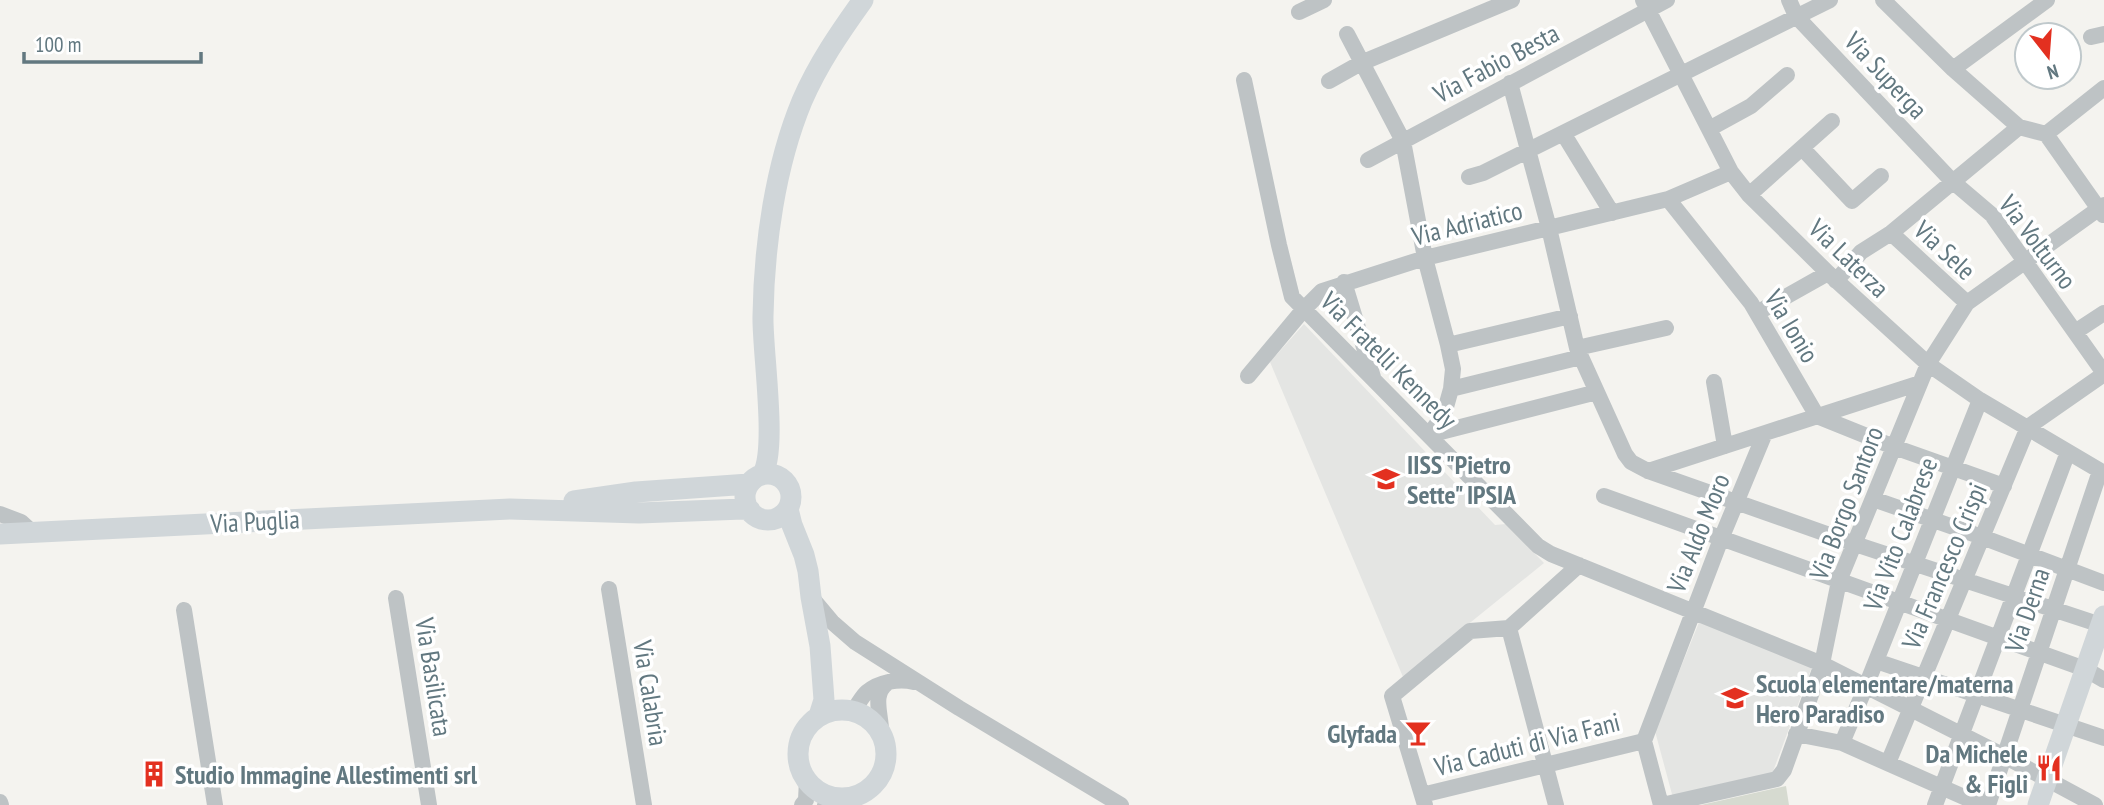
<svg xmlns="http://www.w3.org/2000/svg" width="2104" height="805" font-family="'PT Sans Narrow',sans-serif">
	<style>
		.built { fill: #e4e5e3 }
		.green { fill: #d6dad0 }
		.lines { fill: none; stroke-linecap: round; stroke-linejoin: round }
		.minor { stroke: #bec3c5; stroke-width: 16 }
		.major { stroke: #d0d6d9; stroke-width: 21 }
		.labels { text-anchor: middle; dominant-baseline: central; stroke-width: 7; stroke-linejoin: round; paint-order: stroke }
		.street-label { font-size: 26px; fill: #627880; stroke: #fff }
		.poi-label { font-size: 26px; font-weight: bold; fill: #627880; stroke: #fff; text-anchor: start }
	</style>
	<rect width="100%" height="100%" fill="#f4f3ef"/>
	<!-- built -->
	<path class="built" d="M1304,324L1495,525L1506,524L1544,563L1403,677L1270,362Z
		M1700,620L1813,664L1772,774L1673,798L1655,731Z"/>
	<!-- green -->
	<path class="green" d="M1786,786L1789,805H1701Z"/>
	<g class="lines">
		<!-- minor -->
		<path class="minor" d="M1643,0L1731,172L1749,195L1828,273L1928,364L1980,400L2104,473
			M1789,0L1796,16L1952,181L1992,215L2104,373
			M1883,0L1953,69L2019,127
			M1299,12L1324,0
			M1347,34L1403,141L1425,258L1448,345L1453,369L1451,389L1444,414L1429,435
			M2091,37L2104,34
			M1953,69L2047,0
			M1244,80L1279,245L1292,297L1538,546L1551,554L1822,664L2004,756L2095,805
			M1329,81L1361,63L1512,0
			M1510,83L1549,228L1577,348L1625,454L1631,462L1648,471L1855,544L2101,625
			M1709,129L1751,106L1787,75
			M1563,133L1612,213
			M2046,134L2103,215
			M1802,148L1852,201L1881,176
			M1368,160L1667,0
			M1469,177L1483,173L1830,0
			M1749,195L1832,121
			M1668,199L1751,303L1817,416L1894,447L2004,486
			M1891,233L1967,303
			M1836,281L1861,252L1891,233L2019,127L2046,134L2104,88
			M1344,282L1373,377
			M1764,309L1828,273
			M2075,332L2104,313
			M1448,345L1570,316
			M1577,348L1666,328
			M1248,376L1304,309L1322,291L1425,258L1668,199L1731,172
			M1714,382L1725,446
			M1451,389L1581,357
			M1429,435L1597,392
			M1648,471L1765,433
			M1604,496L2085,669L2104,680
			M1873,499L1982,537L2104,583
			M0,514L21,522L33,533
			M609,589L644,805
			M811,597L832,622L855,642L959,708L1121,805
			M396,598L429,805
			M184,610L215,805
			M1509,628L1556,805
			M1876,661L2104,738
			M853,711C858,705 862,696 867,692C879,682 899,678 914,682
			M881,733C882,716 871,695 887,683
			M1796,734L1842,743L1982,805
			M1842,743L1866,686L1980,400
			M1888,763L2028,427L2104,374
			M1422,795L1644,741
			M0,802L1,805
			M802,805L806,800L807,780
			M825,805L834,797
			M1425,805L1392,696L1470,631L1509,628L1579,565
			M1661,805L1644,741L1721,539L1765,433L1920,383
			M1662,805L1777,779L1784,770L1822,664L1839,581L1928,364L1967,303L2104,205
			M1935,805L2068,452
			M1988,805L2100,471"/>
		<!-- major -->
		<path class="major" d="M745 497a23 23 0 1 1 46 0a23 23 0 1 1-46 0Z
			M762,475C778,451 762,349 763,316C764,246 775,166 802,101C818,64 840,32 863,0
			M574,501L636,492L749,484
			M788,509L792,525L804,555L808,571L811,597L820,646L824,700L819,716
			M0,534L510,509L639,513L743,509L750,510
			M798 754a44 44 0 1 1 88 0a44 44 0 1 1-88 0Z
			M2038,805L2104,616"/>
	</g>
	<!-- icons -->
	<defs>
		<g id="school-bare" transform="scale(2.1)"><path d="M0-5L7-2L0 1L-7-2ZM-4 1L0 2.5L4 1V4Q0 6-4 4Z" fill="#e33020" stroke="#fff" stroke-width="2.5" paint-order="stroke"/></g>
		<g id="bar-bare" transform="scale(2.1)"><path d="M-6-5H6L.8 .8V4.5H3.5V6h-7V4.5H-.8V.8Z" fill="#e33020" stroke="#fff" stroke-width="2.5" paint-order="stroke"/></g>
		<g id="restaurant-bare" transform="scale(2.1)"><path d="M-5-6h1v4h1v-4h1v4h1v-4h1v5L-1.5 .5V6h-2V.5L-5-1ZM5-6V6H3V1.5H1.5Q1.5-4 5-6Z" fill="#e33020" stroke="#fff" stroke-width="2.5" paint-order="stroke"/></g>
		<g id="building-bare" transform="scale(2.1)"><path d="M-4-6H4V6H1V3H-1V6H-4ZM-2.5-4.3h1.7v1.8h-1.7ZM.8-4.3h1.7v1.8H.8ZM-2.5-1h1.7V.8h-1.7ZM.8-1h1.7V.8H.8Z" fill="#e33020" stroke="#fff" stroke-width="2.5" paint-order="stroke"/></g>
	</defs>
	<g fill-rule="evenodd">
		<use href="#school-bare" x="1386" y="479"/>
		<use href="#school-bare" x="1735" y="698"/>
		<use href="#bar-bare" x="1418" y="733"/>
		<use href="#restaurant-bare" x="2049" y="768"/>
		<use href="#building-bare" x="154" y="774"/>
	</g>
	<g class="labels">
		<!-- street labels -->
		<g class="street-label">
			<text transform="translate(1496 63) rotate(-28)">Via Fabio Besta</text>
			<text transform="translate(1886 75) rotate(47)">Via Superga</text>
			<text transform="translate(1467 223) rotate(-14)">Via Adriatico</text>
			<text transform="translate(2038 242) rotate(53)">Via Volturno</text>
			<text transform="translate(1945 250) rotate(43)">Via Sele</text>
			<text transform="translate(1849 258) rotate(44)">Via Laterza</text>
			<text transform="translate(1792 326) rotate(59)">Via Ionio</text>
			<text transform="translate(1389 360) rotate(45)">Via Fratelli Kennedy</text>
			<text transform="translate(1846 503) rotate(-69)">Via Borgo Santoro</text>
			<text transform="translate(255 521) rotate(-3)">Via Puglia</text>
			<text transform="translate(1698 533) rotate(-68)">Via Aldo Moro</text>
			<text transform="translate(1900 534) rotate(-69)">Via Vito Calabrese</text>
			<text transform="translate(1944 566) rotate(-67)">Via Francesco Crispi</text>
			<text transform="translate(2027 610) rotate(-71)">Via Derna</text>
			<text transform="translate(434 677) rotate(81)">Via Basilicata</text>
			<text transform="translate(651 693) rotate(81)">Via Calabria</text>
			<text transform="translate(1527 744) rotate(-14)">Via Caduti di Via Fani</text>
		</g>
		<!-- poi labels -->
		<g class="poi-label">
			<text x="1407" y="464">IISS "Pietro<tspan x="1407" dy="30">Sette" IPSIA</tspan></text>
			<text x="1756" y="683">Scuola elementare/materna<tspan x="1756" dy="30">Hero Paradiso</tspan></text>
			<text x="1397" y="733" text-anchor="end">Glyfada</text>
			<text x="2028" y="753" text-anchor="end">Da Michele<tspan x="2028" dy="30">&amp; Figli</tspan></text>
			<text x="175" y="774">Studio Immagine Allestimenti srl</text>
		</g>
	</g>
	<!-- north arrow -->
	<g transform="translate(2048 56) rotate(163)"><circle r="33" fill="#ffffff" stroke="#c0c9cc" stroke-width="2"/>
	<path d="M0-5L12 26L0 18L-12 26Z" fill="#e33020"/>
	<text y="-10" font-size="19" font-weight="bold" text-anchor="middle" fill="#627880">N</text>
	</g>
	<!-- scale -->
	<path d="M24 52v10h177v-10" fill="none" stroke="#627880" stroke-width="3.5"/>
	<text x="35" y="52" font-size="21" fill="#627880" stroke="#ffffff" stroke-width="5" paint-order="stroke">100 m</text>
</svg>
